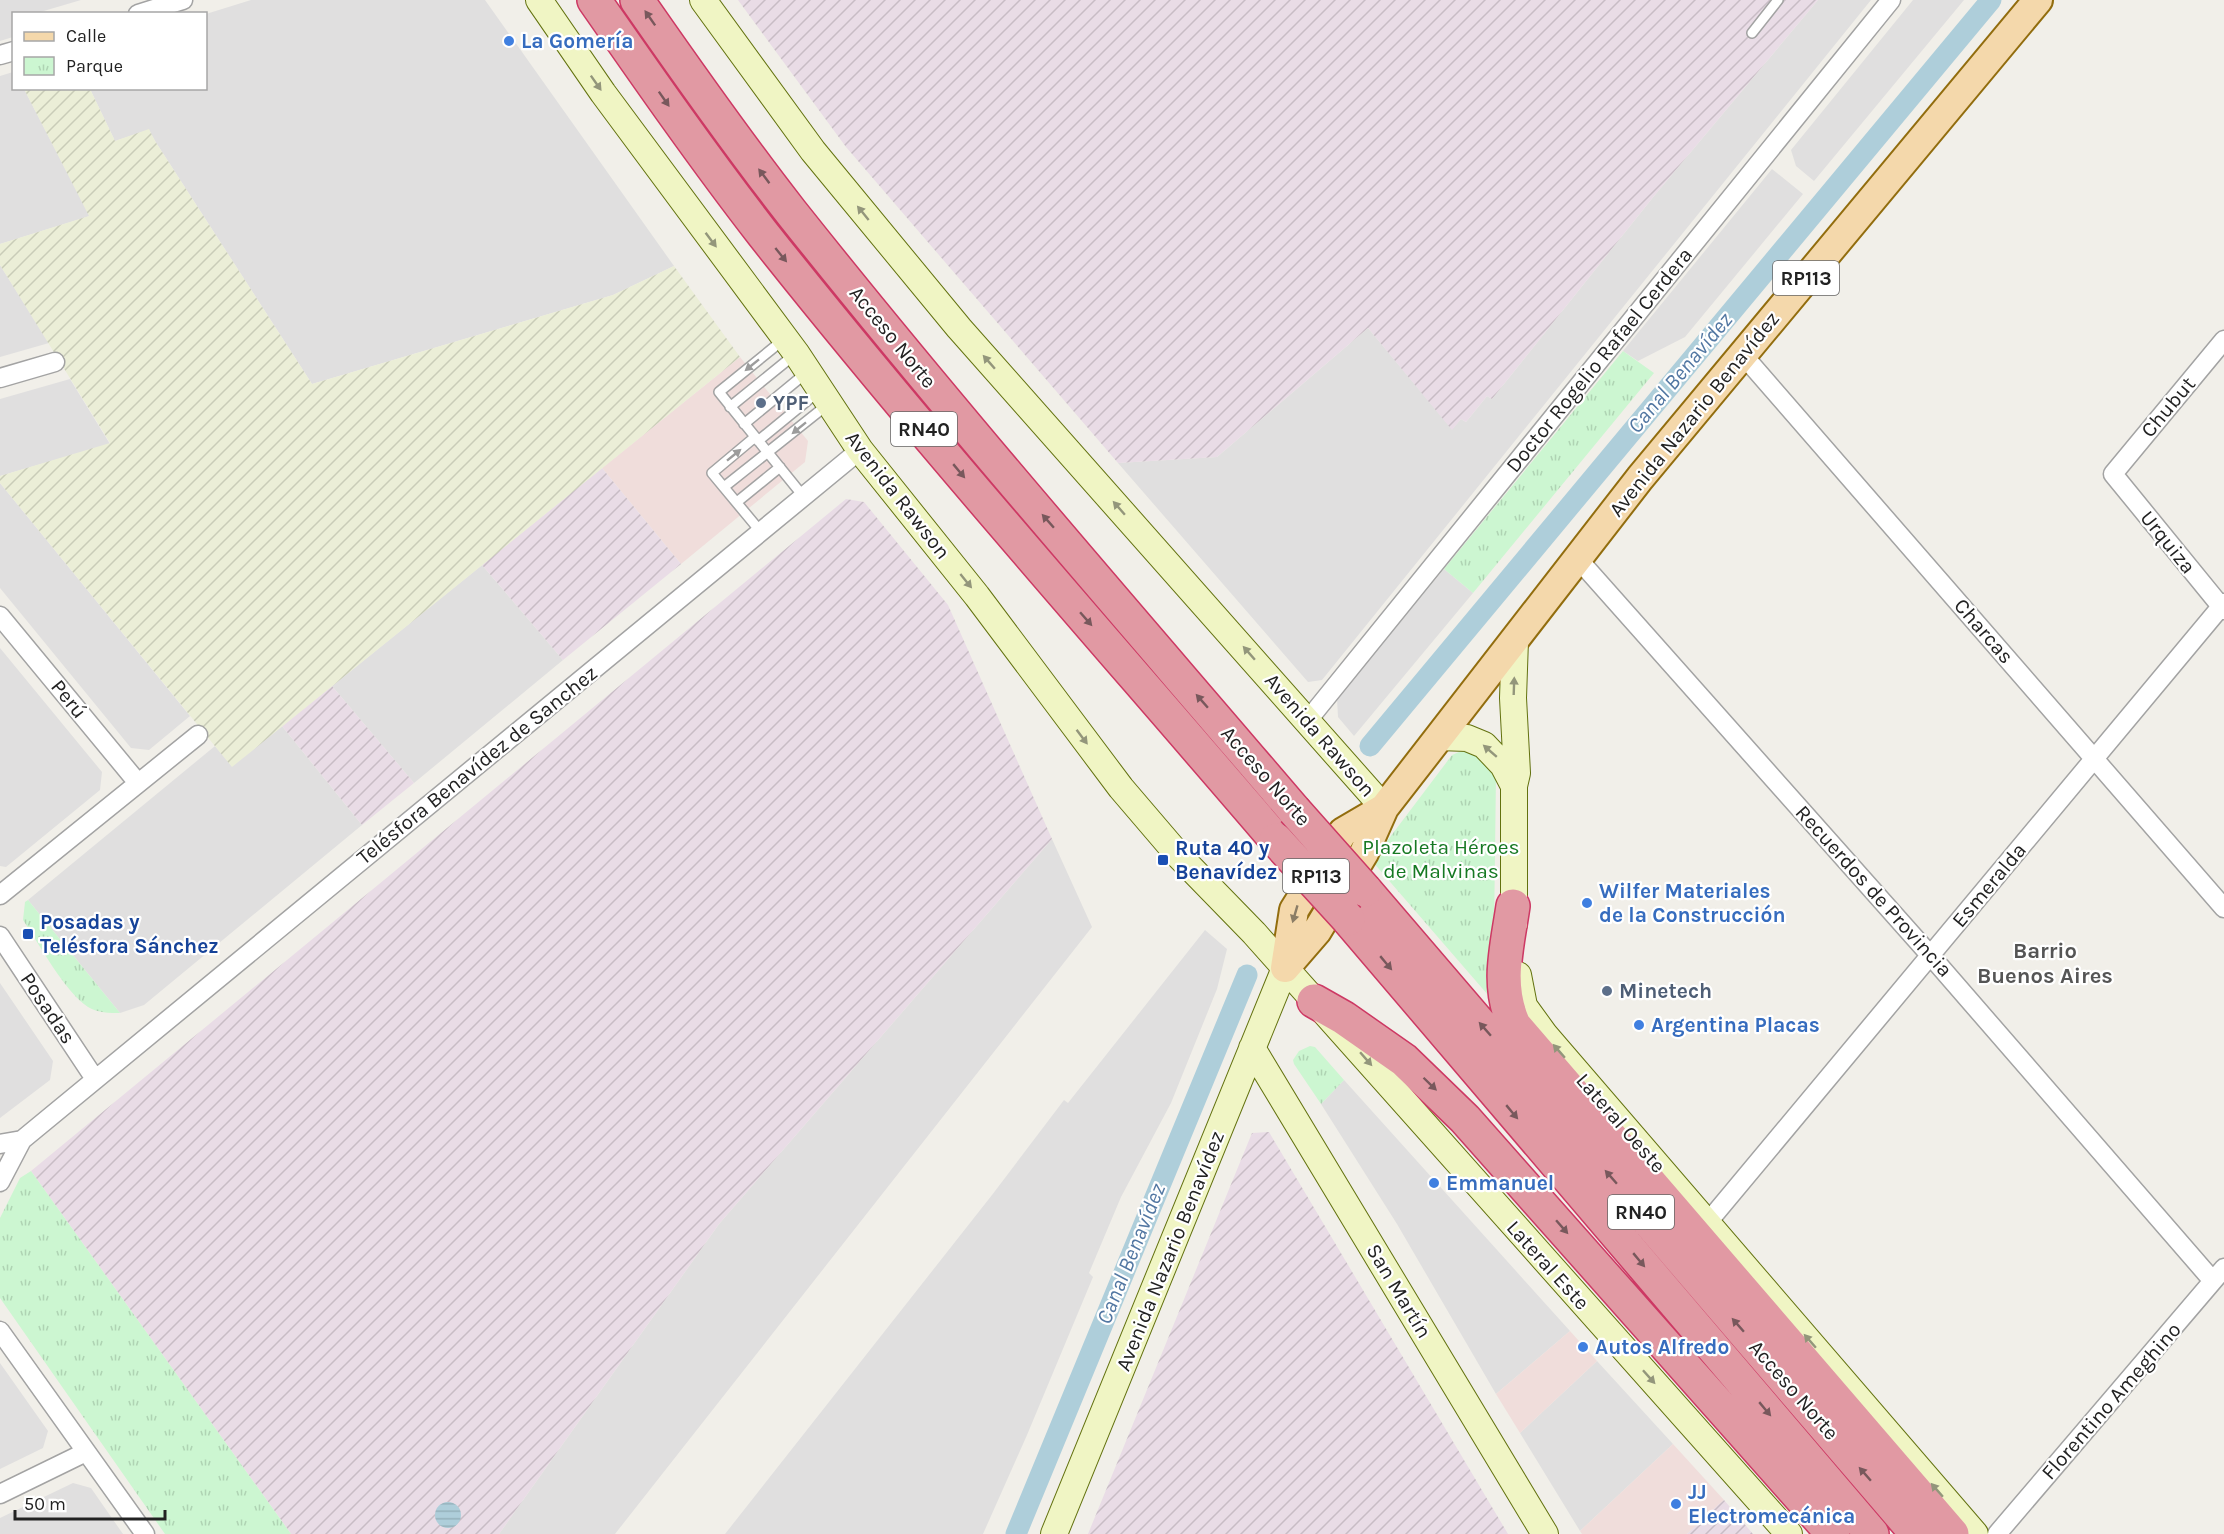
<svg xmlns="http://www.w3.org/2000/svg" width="2224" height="1534" font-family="Karla,sans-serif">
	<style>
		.residential { fill: #e0dfdf }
		.commercial { fill: #f0dddb }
		.industrial { fill: url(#industrial-furrows) }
		.farmland { fill: url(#farmland-furrows) }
		.park { fill: url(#park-tufts) }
		.water { fill: url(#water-rules) }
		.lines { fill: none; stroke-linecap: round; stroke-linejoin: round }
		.canal { stroke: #aeceda; stroke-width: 21 }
		.lane-casing { stroke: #a3a3a3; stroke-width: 12 }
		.street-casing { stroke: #a3a3a3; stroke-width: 21 }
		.secondary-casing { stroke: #63720f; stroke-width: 28 }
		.primary-casing { stroke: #926d0e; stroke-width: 32 }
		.highway-casing { stroke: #cd3964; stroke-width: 36 }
		.lane { stroke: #fff; stroke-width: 9 }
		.street { stroke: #fff; stroke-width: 18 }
		.secondary { stroke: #f0f5c4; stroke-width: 26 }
		.primary { stroke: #f4d8ab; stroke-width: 28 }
		.highway { stroke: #e199a3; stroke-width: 33 }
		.highway-bridge-casing { stroke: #cd3964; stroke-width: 36; stroke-linecap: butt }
		.highway-bridge { stroke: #e199a3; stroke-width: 33 }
		.oneway { fill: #78585c }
		.oneway2 { fill: #93967b }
		.oneway3 { fill: #9c9c9c }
		.oneway4 { fill: #8b7d66 }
		.shop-dot { fill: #3f7fe0; stroke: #fff; stroke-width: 2 }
		.service-dot { fill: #5c6f8a; stroke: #fff; stroke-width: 2 }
		.transit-dot { fill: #1a4fb4; stroke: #fff; stroke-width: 2 }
		.labels { text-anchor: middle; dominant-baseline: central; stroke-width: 4.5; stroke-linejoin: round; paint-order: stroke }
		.shield { fill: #fff; stroke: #646464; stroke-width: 1.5 }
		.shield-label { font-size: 20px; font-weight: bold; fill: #222 }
		.shop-label { font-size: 21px; font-weight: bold; fill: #366cbe; stroke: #fff; text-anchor: start }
		.street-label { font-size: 21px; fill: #222; stroke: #fff }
		.service-label { font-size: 21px; font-weight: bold; fill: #4e5e75; stroke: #fff; text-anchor: start }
		.park-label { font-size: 21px; fill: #167923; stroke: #fff }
		.transit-label { font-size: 21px; font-weight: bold; fill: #164399; stroke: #fff; text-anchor: start }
		.water-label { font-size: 22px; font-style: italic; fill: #5277a2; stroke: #fff }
		.neighbourhood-label { font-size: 22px; font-weight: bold; fill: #555; stroke: #fff }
	</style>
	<defs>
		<pattern id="industrial-furrows" width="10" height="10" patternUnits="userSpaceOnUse" patternTransform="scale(1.5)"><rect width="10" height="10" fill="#e9dce6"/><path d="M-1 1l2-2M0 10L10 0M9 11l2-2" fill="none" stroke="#c8bcc5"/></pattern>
		<pattern id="farmland-furrows" width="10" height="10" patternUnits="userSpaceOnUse" patternTransform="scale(1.5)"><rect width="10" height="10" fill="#ebeed7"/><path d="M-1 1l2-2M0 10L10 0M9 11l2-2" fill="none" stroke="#c9ccb8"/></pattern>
		<pattern id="park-tufts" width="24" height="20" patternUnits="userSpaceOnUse" patternTransform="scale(1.5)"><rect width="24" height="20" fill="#ccf6d1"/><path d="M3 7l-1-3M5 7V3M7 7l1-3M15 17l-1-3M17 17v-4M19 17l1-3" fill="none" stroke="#afd3b3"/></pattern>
		<pattern id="water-rules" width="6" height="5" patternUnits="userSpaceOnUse" patternTransform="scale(1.5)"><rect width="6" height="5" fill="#aeceda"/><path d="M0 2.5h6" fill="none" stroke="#95b1bb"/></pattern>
	</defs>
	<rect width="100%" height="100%" fill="#f1efe9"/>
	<!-- residential -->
	<path class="residential" d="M0,0H81L37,13L14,14L13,37L0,41Z
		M251,0H485L674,266L613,295L312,384L155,141L149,130L115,141L90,89L206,88V14Z
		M1818,0H1871L1322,680L1308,682L1118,463L1217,457L1368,328L1452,429L1461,419L1466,422L1487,396L1492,399L1654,196Z
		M1913,0H1964L1814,181L1796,166L1791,150Z
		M13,72L14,88L24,89L90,216L0,244V76Z
		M1772,169L1803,194L1685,337L1638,361L1623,351Z
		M0,265L49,343L0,357Z
		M70,379L110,444L0,476V399Z
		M0,483L190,716L149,750L131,748L0,588Z
		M482,565L563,660L414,783L332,686Z
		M1444,569L1473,593L1354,736L1338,717L1337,699Z
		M0,648L102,772L100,790L6,867L0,866Z
		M282,726L362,825L144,1005L120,1013L28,900L215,746L232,766Z
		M1052,839L1092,927L615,1534H499L719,1224Z
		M1205,930L1227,949L1217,989L1171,1103L1121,1197L1089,1273L1093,1277L1027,1435L983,1534H725L992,1195L1064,1100L1068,1103Z
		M0,983L53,1061L50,1080L0,1118Z
		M1344,1080L1570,1331L1496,1394L1397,1224L1321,1104Z
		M1597,1361L1673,1444L1580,1531L1520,1433Z
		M0,1363L48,1431L43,1448L0,1469Z
		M73,1483L91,1488L123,1534H0V1518Z"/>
	<!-- commercial -->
	<path class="commercial" d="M740,357L808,441L805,462L681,564L602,468Z
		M1570,1331L1597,1361L1520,1433L1496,1394Z
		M1673,1444L1724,1500L1687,1534H1582L1580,1531Z"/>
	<!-- industrial -->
	<path class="industrial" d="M738,0H1818L1654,196L1492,399L1487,396L1466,422L1461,419L1452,430L1368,328L1217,457L1118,463L846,147Z
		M602,468L681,564L563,660L482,565Z
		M846,499L864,502L948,605L1052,839L719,1224L499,1534H291L31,1171Z
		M332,686L414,783L362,825L282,726Z
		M1269,1132L1508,1534H1088L1252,1133Z
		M1724,1500L1753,1534H1687L1718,1505Z"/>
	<!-- farmland -->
	<path class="farmland" d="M24,89H90L115,141L149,129L155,141L312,384L613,295L674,266L740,357L232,767L0,483V476L110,443L0,265V244L89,216Z"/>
	<!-- park -->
	<path class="park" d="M1623,351L1654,373L1473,593L1444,569Z
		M1459,752H1477L1496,775L1494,933L1501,1010L1372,861L1452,755Z
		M28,900L120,1013C109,1013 98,1013 88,1007C65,992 39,944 23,920L25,902Z
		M1310,1046L1315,1047L1344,1080L1321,1104L1294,1064L1293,1060L1299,1051Z
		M31,1171L291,1534H165L0,1298V1218L20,1178Z"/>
	<!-- water -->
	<path class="water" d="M435 1515a13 13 0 1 1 26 0a13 13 0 1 1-26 0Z"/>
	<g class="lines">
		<!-- canal -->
		<path class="canal" d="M1370,746L1991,0
			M1016,1534L1247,975"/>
		<!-- lane casing -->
		<g class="lane-casing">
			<path id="lane" d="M1752,33L1778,0
				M783,340L719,392L803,496
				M730,407L794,355
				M744,424L806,373
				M755,437L712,473L761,532
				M758,441L819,391
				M724,487L827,405
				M737,502L780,467"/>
		</g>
		<!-- street casing -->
		<g class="street-casing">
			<path id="street" d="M138,14L183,0
				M0,55L14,51
				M2224,340L2113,474L2224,610
				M1743,355L2224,908
				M0,378L55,362
				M1578,559L1930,955L2213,1281
				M0,616L138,783
				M1308,720L1891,0
				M0,895L198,735
				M0,936L95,1079
				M0,1144L22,1140
				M0,1182L22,1140L860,450
				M1708,1222L2224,603
				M0,1331L145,1534
				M0,1494L86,1452
				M1997,1534L2224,1268"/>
		</g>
		<!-- secondary casing -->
		<g class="secondary-casing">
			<path id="secondary" d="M539,0L603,93L796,353L860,450L977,596L1121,788L1180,857L1254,933L1789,1534
				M703,0L813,151L959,328L1384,808
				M1439,737L1467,738L1484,745L1503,765L1514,786V924
				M1514,786L1517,773L1513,698L1515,640
				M1518,975L1524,1006L1545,1035L1975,1534
				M1252,1048L1545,1534
				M1054,1534L1285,968"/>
		</g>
		<!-- primary casing -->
		<g class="primary-casing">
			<path id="primary" d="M1285,968L1317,931L1364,853L1384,808L1640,478L2038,0
				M1285,968L1294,910L1343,832L1384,808"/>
		</g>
		<!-- highway casing -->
		<g class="highway-casing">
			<path id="highway" d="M594,0C649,79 704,158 763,234C927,441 1104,639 1276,840
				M637,0C687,72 737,143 791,212C953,416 1125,612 1294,810
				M1365,890L1917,1534
				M1513,906C1507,948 1496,984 1514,1025L1952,1534
				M1348,919L1872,1534
				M1314,1001L1344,1018L1404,1060L1465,1119L1833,1534"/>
		</g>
		<!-- lane -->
		<use href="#lane" class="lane"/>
		<!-- street -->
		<use href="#street" class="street"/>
		<!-- secondary -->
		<use href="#secondary" class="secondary"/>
		<!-- primary -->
		<use href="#primary" class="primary"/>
		<!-- highway -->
		<use href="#highway" class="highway"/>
		<!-- highway-bridge casing -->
		<g class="highway-bridge-casing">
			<path id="highway-bridge" d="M1294,810L1365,890
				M1276,840L1348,919"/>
		</g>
		<!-- highway-bridge -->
		<use href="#highway-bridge" class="highway-bridge"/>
	</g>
	<!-- one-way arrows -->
	<defs><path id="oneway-solid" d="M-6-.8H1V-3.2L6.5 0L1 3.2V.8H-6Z" transform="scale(1.5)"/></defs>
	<g class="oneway">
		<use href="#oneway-solid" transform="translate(650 18) rotate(-125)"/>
		<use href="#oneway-solid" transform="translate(664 99) rotate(55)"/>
		<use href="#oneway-solid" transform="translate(764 176) rotate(-127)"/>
		<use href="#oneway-solid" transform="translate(781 255) rotate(51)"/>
		<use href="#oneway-solid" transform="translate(959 471) rotate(50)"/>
		<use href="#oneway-solid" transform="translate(1048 521) rotate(-131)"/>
		<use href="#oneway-solid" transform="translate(1086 619) rotate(49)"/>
		<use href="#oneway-solid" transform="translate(1202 701) rotate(-131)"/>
		<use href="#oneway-solid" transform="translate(1386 963) rotate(50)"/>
		<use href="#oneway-solid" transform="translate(1485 1029) rotate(-131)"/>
		<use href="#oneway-solid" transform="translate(1430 1084) rotate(44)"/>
		<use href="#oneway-solid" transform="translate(1512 1112) rotate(50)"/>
		<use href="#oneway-solid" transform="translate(1611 1177) rotate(-131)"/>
		<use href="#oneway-solid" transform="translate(1562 1227) rotate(49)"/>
		<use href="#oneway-solid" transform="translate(1639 1260) rotate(50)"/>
		<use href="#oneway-solid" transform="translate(1738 1325) rotate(-131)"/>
		<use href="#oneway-solid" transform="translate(1765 1409) rotate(50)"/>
		<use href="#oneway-solid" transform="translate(1865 1474) rotate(-131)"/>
	</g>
	<g class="oneway2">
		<use href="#oneway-solid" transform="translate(596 83) rotate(55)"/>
		<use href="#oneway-solid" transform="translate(863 213) rotate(-129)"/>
		<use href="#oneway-solid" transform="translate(711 240) rotate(53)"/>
		<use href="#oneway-solid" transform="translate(989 362) rotate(-131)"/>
		<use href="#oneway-solid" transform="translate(1119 508) rotate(-131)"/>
		<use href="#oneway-solid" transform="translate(966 581) rotate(51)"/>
		<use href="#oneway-solid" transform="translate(1249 653) rotate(-131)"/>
		<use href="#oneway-solid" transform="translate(1514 686) rotate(-88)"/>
		<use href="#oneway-solid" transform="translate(1082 737) rotate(53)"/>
		<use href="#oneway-solid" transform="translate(1490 751) rotate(-139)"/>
		<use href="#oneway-solid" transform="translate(1559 1051) rotate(-131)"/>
		<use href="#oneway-solid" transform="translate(1366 1059) rotate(49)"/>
		<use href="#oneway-solid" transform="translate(1810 1341) rotate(-131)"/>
		<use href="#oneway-solid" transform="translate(1649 1377) rotate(48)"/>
		<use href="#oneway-solid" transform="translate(1937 1490) rotate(-131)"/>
	</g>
	<g class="oneway3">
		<use href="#oneway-solid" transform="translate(752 365) rotate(141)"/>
		<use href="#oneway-solid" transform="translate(799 428) rotate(141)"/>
		<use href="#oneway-solid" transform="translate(734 455) rotate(-39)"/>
	</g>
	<use class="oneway4" href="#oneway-solid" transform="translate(1295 914) rotate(106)"/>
	<!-- markers -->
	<g class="shop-dot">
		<circle cx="509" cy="41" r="6"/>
		<circle cx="1587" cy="903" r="6"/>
		<circle cx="1639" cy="1025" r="6"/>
		<circle cx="1434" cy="1183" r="6"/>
		<circle cx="1583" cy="1347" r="6"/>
		<circle cx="1676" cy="1504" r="6"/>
	</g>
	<g class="service-dot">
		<circle cx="761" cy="403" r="6"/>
		<circle cx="1607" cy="991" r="6"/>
	</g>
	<g class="transit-dot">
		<rect x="1157" y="854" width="12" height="12" rx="3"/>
		<rect x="22" y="928" width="12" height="12" rx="3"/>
	</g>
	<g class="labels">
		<!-- shield labels -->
		<g class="shield">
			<rect x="1773" y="261" width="66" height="34" rx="4.5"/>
			<rect x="891" y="412" width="66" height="34" rx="4.5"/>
			<rect x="1283" y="859" width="66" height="34" rx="4.5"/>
			<rect x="1608" y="1195" width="66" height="34" rx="4.5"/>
		</g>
		<g class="shield-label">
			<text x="1806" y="278">RP113</text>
			<text x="924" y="429">RN40</text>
			<text x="1316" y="876">RP113</text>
			<text x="1641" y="1212">RN40</text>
		</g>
		<!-- shop labels -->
		<g class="shop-label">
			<text x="521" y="41">La Gomería</text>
			<text x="1599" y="891">Wilfer Materiales<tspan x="1599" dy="24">de la Construcción</tspan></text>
			<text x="1651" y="1025">Argentina Placas</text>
			<text x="1446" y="1183">Emmanuel</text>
			<text x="1595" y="1347">Autos Alfredo</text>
			<text x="1688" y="1492">JJ<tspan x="1688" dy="24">Electromecánica</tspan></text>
		</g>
		<!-- street labels -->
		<g class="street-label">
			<text transform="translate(893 337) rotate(51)">Acceso Norte</text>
			<text transform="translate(1599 360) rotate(-51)">Doctor Rogelio Rafael Cerdera</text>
			<text transform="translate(2168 407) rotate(-50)">Chubut</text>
			<text transform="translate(1694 414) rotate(-51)">Avenida Nazario Benavídez</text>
			<text transform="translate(898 495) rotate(52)">Avenida Rawson</text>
			<text transform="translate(2168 542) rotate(51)">Urquiza</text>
			<text transform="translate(1984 631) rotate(49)">Charcas</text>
			<text transform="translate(69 699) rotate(51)">Perú</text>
			<text transform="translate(1320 735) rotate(49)">Avenida Rawson</text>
			<text transform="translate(477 765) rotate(-39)">Telésfora Benavídez de Sanchez</text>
			<text transform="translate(1266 776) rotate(49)">Acceso Norte</text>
			<text transform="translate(1989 885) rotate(-50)">Esmeralda</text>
			<text transform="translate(1874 891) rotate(48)">Recuerdos de Provincia</text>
			<text transform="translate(48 1008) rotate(56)">Posadas</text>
			<text transform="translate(1621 1123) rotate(49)">Lateral Oeste</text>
			<text transform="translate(1170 1251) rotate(-68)">Avenida Nazario Benavídez</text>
			<text transform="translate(1548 1265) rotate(48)">Lateral Este</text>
			<text transform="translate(1399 1291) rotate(59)">San Martín</text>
			<text transform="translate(1794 1390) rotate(49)">Acceso Norte</text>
			<text transform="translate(2111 1401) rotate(-49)">Florentino Ameghino</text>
		</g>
		<!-- service labels -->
		<g class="service-label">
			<text x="773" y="403">YPF</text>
			<text x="1619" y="991">Minetech</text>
		</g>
		<!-- park labels -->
		<g class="park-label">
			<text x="1441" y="847">Plazoleta Héroes<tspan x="1441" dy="24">de Malvinas</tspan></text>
		</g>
		<!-- transit labels -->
		<g class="transit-label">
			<text x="1175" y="848">Ruta 40 y<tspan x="1175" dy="24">Benavídez</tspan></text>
			<text x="40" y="922">Posadas y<tspan x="40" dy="24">Telésfora Sánchez</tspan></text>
		</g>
		<!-- water labels -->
		<g class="water-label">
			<text transform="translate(1680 373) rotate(-50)">Canal Benavídez</text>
			<text transform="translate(1131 1254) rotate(-68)">Canal Benavídez</text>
		</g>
		<!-- neighbourhood labels -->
		<g class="neighbourhood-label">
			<text x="2045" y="951">Barrio<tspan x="2045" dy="25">Buenos Aires</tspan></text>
		</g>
	</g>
	<!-- legend -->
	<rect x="12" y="12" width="195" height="78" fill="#ffffff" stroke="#a7a7a7" stroke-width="1.5"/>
	<rect x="24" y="32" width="30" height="9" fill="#f4d8ab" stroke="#a7a7a7" stroke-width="1.5"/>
	<text x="66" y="42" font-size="18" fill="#222222">Calle</text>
	<rect x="24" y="57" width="30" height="18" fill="url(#park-tufts)" stroke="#a7a7a7" stroke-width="1.5"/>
	<text x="66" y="72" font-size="18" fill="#222222">Parque</text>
	<!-- scale -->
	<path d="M15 1510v9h150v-9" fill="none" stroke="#222222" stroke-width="3"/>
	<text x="24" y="1510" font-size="18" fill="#222222" stroke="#ffffff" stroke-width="4.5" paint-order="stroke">50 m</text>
</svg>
